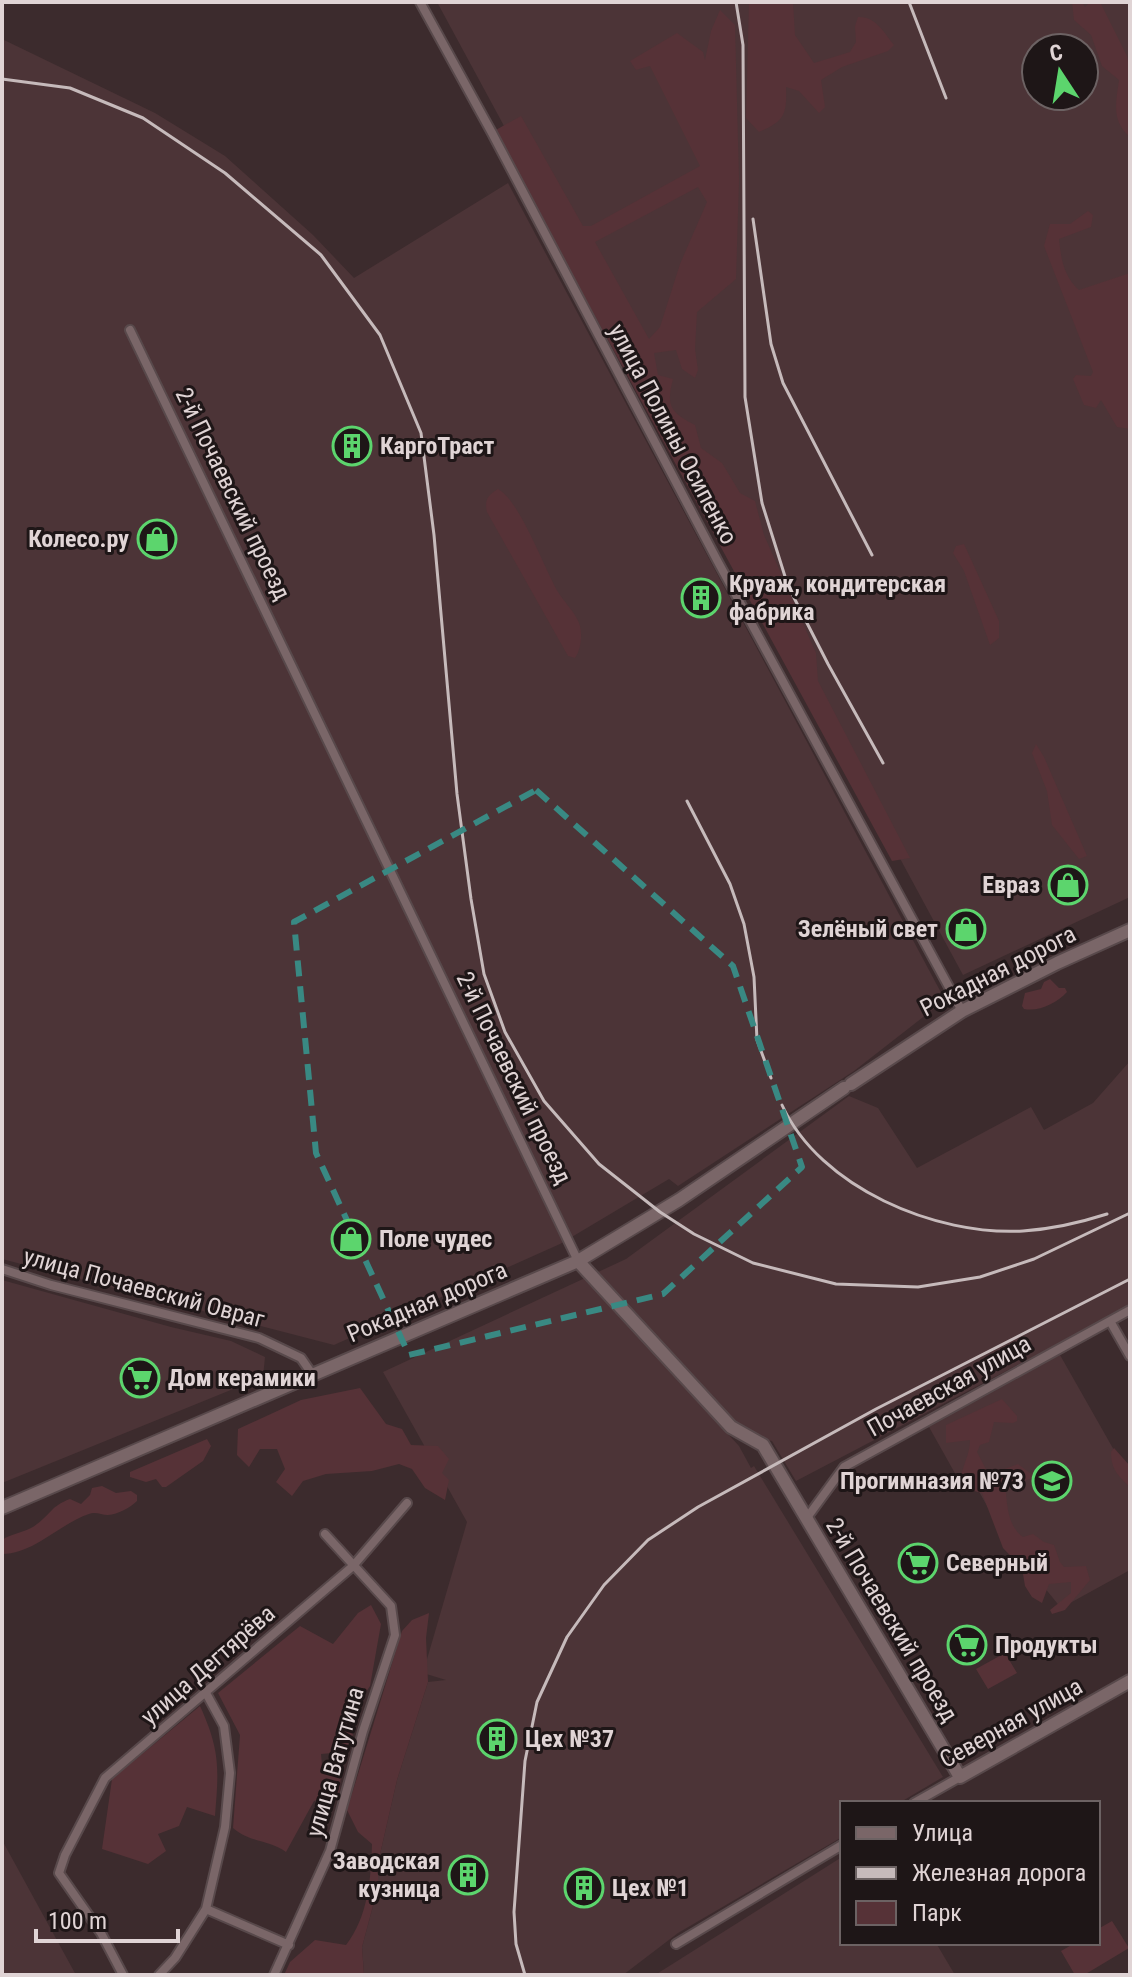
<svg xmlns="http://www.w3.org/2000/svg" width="1132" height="1977" font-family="'Roboto Condensed',sans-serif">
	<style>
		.built { fill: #4c3437; fill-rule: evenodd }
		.green { fill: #563237; fill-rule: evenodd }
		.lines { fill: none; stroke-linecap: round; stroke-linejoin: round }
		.street-casing { stroke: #58494b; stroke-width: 12 }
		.secondary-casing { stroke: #58494b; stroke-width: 16 }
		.street { stroke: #7a6668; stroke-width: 8 }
		.secondary { stroke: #7a6668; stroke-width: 12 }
		.rail { stroke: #c6babb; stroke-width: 3 }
		.marked { fill: none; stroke: #398983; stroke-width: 6; stroke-dasharray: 16 10; stroke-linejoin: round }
		.labels { text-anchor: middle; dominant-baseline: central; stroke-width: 6; stroke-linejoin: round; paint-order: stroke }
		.street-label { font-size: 24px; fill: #e0d4d5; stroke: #1e1617 }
		.poi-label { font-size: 24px; font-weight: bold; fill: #e0d4d5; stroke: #1e1617; text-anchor: start }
	</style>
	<rect width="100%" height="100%" fill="#3c2b2d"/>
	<!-- built -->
	<path class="built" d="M437,2H1130V897L963,975ZM1036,48H1084V96H1036Z
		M2,39L155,113L225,156L313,235L354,278L508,183L945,1000L854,1071L678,1186L669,1179L560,1244L334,1345L2,1259Z
		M1130,1061V1306L796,1481L772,1441L753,1437L722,1415L665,1348L657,1357L739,1446L751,1468L754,1466L943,1777L899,1803H842V1837L678,1933L623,1975H364L362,1947L378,1887V1863L397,1780L428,1682L446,1680L423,1673L467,1522L383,1372L626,1259L849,1096L878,1108L917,1168L1031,1107L1044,1130L1093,1103Z
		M2,1280L171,1327L231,1341L265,1357L263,1377L2,1483Z
		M1060,1355L1123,1466L1130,1472V1570L1061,1608L1006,1540L972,1479L961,1484L929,1427Z
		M2,1840L76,1975H2Z
		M842,1857V1943H936L955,1975H655Z"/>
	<!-- green -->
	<path class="green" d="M749,2H793L795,35L814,63L850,52L856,42L855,26L858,17C876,16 884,33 894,45L888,51L842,67L821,80L825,107L819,113L799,91L786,87C787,114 785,121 759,132L746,118Z
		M1072,2H1082L1085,7L1090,2H1100L1127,56L1130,73V137C1111,121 1116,102 1119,80L1102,66L1091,35L1074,20Z
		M720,10L735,25L739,180L736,279L697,312L695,349L698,370L695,378L682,369L676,350L654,353L658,375L673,379C666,406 670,412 695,425L701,448L722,463L740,493L755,501L764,535L816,653L818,681L910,858L892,861L494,131L521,116L583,226H591L700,166L650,66L636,70L630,61L677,33L703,52L705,60L711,31ZM698,187L707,202L680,264L660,327L649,339L595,242Z
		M1088,211L1093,215L1091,227L1059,239C1061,259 1064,277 1079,290L1130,273V429L1117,427L1101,400L1096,408L1084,405L1073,379L1076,375L1091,376L1093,372L1044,246L1050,224H1070Z
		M498,489C520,501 544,568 558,592C564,602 575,612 579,623C583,633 581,650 575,658L568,656L487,512C484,500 488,495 498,489Z
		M964,544L999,621V638L990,645L964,571L953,553L956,546Z
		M1036,744L1044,757L1087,856L1079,859L1052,825L1047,791L1032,753Z
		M1050,979L1059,988H1065L1067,992C1057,1003 1039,1012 1024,1009L1022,1006L1025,993L1041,989L1044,982Z
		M360,1388L386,1424L402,1429L411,1445L438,1446L449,1459L442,1473L449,1480L445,1500L425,1488L412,1469L399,1464L372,1471L326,1474L303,1481L292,1496L276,1482L285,1469L277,1449H260L249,1467L237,1455L238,1429L301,1400Z
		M1002,1399L1017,1416V1421L1013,1423L994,1422L989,1442L980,1445L977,1452L989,1475L1018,1464L1034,1476L1033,1478L1023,1481H1005C1007,1500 1006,1525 1023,1537L1033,1534L1044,1542L1054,1545L1060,1562L1064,1567L1086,1566L1090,1580L1065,1610L1052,1614L1050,1610L1071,1593V1582L1049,1584L1042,1603L1032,1597L1025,1586L1022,1568L1003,1548L982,1493L967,1489L961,1476C964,1463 970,1453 970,1440L946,1443V1425Z
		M207,1439L211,1446L203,1461L166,1487H162L156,1479L146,1482L130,1477V1472Z
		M1114,1448L1130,1466V1487C1118,1476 1111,1469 1111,1452Z
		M102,1486L116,1493L131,1491L137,1495V1501C130,1508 118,1514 108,1515C101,1515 96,1511 89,1514C59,1524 34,1554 2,1554V1541L5,1538C15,1533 29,1531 37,1524C51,1514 51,1506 70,1499L81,1504L90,1495L92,1488Z
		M371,1605L381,1624L370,1686L360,1701L352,1738L343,1752L321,1754L322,1765L341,1775L339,1795L314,1801L286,1852C268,1839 250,1843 233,1828L240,1735L218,1693L300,1626L333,1644L358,1613Z
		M429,1613L426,1638L428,1682L397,1780L378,1863V1887L362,1947L364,1975H284L290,1962L315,1940L346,1945C368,1917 371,1879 372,1844L358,1832L347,1810L402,1631L412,1620Z
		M1005,1653L1017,1673L988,1689L976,1669Z
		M200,1706C220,1750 219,1768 215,1816L187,1807L179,1826L158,1834L166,1851L148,1864L102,1849L112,1779Z
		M1112,1921L1129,1948L1084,1975H1075L1061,1951L1075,1943H1098V1929Z"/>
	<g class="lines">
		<!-- street casing -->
		<g class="street-casing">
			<path id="street" d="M420,2L492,133L718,562L962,1011
				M130,330L578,1261
				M2,1269L51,1285L259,1338L301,1358L312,1374
				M1110,1321L1130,1356
				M806,1519L844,1467L1130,1310
				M914,1803L960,1777
				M206,1909L289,1945
				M676,1944L842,1845
				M123,1975L101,1933L59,1873L65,1855L105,1778L353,1566L407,1503
				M159,1975L175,1958L206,1909L225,1827L230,1773L224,1726L206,1693
				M274,1975L330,1851L363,1731L395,1635L391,1606L325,1534"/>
		</g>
		<!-- secondary casing -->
		<g class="secondary-casing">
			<path id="secondary" d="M851,1084L962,1011L1057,963L1130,930
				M578,1261L731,1427L763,1445L960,1777L1130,1681
				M2,1508L578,1261L679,1200L844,1088"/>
		</g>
		<!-- street -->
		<use href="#street" class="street"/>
		<!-- secondary -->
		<use href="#secondary" class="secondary"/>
		<!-- rail -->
		<path class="rail" d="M736,2L743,45L745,397L762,503L788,586L828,664L883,763
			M909,2L946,98
			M2,79L70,88L143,118L225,173L321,255L380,335L421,433L434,535L457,794L471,899L484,974L505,1032L544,1101L599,1164L660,1212L694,1234L753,1263L836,1284L918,1287L980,1277L1034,1259L1130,1213
			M753,219L771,344L783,383L872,555
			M687,801L730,884L744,924L754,977L757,1040L771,1078
			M782,1105C820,1188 936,1236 1023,1231C1053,1229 1079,1223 1107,1214
			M525,1975L516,1944L514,1912L525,1761L537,1702L567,1637L604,1585L648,1540L698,1507L876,1409L1130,1279"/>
	</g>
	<!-- marked area -->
	<path class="marked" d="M536,790L733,966L802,1167L663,1294L409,1355L316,1153L294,922Z"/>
	<!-- icons -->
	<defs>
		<g id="building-ring" transform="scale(2)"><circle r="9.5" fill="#1e1617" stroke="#5cd56d" stroke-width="1.5"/><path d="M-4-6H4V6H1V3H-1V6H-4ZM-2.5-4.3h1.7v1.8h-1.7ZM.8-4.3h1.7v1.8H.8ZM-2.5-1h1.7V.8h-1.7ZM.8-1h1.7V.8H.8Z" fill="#5cd56d"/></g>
		<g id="shop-ring" transform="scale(2)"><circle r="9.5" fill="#1e1617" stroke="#5cd56d" stroke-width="1.5"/><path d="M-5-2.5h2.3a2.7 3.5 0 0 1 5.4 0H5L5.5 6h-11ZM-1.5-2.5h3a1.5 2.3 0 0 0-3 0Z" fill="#5cd56d"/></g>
		<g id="supermarket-ring" transform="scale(2)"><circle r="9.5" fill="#1e1617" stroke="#5cd56d" stroke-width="1.5"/><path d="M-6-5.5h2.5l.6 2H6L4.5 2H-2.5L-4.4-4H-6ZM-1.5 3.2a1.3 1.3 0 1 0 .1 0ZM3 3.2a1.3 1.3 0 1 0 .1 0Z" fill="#5cd56d"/></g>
		<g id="school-ring" transform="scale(2)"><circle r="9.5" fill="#1e1617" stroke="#5cd56d" stroke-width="1.5"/><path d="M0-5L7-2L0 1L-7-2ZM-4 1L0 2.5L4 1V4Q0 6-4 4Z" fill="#5cd56d"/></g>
	</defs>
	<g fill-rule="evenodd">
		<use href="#building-ring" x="352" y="446"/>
		<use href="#shop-ring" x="157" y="539"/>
		<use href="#building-ring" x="701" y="598"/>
		<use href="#shop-ring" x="1068" y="885"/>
		<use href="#shop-ring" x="966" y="929"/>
		<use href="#shop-ring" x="351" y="1239"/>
		<use href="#supermarket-ring" x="140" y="1378"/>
		<use href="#school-ring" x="1052" y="1481"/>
		<use href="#supermarket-ring" x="918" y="1563"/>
		<use href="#supermarket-ring" x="967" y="1645"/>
		<use href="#building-ring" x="497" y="1739"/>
		<use href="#building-ring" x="468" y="1875"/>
		<use href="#building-ring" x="584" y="1888"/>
	</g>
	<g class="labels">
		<!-- street labels -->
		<g class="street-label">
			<text transform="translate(673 434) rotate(62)">улица Полины Осипенко</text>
			<text transform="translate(233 494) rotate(64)">2-й Почаевский проезд</text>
			<text transform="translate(998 971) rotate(-27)">Рокадная дорога</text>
			<text transform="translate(514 1078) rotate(64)">2-й Почаевский проезд</text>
			<text transform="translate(144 1288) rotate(15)">улица Почаевский Овраг</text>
			<text transform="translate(427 1302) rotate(-23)">Рокадная дорога</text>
			<text transform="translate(949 1386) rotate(-29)">Почаевская улица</text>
			<text transform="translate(892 1620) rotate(59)">2-й Почаевский проезд</text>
			<text transform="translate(208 1665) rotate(-41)">улица Дегтярёва</text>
			<text transform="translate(1011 1723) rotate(-29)">Северная улица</text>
			<text transform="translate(335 1762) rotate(-74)">улица Ватутина</text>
		</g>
		<!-- poi labels -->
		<g class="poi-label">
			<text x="380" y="446">КаргоТраст</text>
			<text x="129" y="539" text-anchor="end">Колесо.ру</text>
			<text x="729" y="584">Круаж, кондитерская<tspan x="729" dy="28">фабрика</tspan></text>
			<text x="1040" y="885" text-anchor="end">Евраз</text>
			<text x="938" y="929" text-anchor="end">Зелёный свет</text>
			<text x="379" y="1239">Поле чудес</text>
			<text x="168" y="1378">Дом керамики</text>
			<text x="1024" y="1481" text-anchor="end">Прогимназия №73</text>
			<text x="946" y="1563">Северный</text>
			<text x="995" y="1645">Продукты</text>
			<text x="525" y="1739">Цех №37</text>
			<text x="440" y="1861" text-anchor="end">Заводская<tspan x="440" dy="28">кузница</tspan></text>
			<text x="612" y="1888">Цех №1</text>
		</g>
	</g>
	<!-- border -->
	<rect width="1132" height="1977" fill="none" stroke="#e0d4d5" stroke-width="8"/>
	<!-- legend -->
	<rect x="840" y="1801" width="260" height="144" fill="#1e1617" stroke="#6c6263" stroke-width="2"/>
	<rect x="856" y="1827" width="40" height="12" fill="#7a6668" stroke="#6c6263" stroke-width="2"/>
	<text x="912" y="1841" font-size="24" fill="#e0d4d5">Улица</text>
	<rect x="856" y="1867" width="40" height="12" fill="#c6babb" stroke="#6c6263" stroke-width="2"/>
	<text x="912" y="1881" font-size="24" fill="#e0d4d5">Железная дорога</text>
	<rect x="856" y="1901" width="40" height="24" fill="#563237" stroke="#6c6263" stroke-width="2"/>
	<text x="912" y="1921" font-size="24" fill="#e0d4d5">Парк</text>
	<!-- north arrow -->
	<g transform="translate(1060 72) rotate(348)"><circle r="38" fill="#1e1617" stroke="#6c6263" stroke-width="2"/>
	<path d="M0-6L14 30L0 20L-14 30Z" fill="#5cd56d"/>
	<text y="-12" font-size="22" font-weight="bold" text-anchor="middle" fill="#e0d4d5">С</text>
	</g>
	<!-- scale -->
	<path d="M36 1929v12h142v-12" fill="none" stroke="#e0d4d5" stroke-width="4"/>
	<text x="48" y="1929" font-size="24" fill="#e0d4d5" stroke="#1e1617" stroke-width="6" paint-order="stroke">100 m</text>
</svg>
